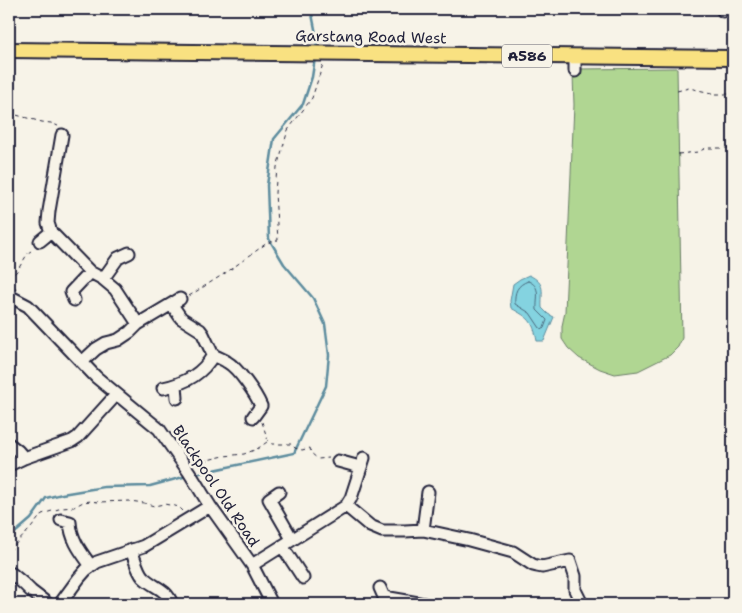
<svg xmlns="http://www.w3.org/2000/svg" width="742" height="613" font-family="'Shantell Sans',sans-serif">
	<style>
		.green { fill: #b0d692; stroke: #697c66 }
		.water { fill: #84d3e0; stroke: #5d8c9e }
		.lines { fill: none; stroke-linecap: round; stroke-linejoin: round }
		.shore { stroke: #49697d; stroke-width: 1 }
		.stream { stroke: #5d8c9e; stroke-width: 2.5 }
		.minor-casing { stroke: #22223b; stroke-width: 15 }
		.major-casing { stroke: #22223b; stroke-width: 18 }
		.path { stroke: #22223b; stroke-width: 1; stroke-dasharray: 4 4; stroke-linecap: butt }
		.minor { stroke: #f7f3e8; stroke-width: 11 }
		.major { stroke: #f9e181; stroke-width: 14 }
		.labels { text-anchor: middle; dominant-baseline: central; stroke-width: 5; stroke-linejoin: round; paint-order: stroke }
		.shield { fill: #f7f3e8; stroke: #62616f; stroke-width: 1 }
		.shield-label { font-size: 14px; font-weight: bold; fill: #22223b }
		.street-label { font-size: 15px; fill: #22223b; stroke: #f7f3e8 }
	</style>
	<rect width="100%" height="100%" fill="#f7f3e8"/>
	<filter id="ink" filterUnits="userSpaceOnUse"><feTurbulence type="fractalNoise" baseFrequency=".02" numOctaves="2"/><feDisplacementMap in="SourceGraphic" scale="10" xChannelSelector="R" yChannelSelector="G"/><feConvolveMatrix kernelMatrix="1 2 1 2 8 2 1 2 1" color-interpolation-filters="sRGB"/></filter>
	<g filter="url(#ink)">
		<!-- green -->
		<path class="green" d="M677,68L682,338L678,347L670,355L638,371L615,374L600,369L579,358L568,348L562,339V326L565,312L574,105L573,75L577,69Z"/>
		<!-- water -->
		<path class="water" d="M529,275C547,284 541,291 542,308L548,314L554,317L544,341H537C533,320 529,318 511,308L510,301L513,284L520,279Z"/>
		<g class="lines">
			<!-- shore -->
			<path class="shore" d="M528,281C542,286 536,298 537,310L547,320L544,328L543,329L540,328L530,313L515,304C514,292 517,285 528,281Z"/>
			<!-- stream -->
			<path class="stream" d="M311,9L317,39L316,48
				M195,474L294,453L326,386L329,355L325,324L313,298L284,264L269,239L267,185L274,139L303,104L312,77L315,58
				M9,538L31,519L46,498L62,494L104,487L150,486L187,476"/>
			<!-- minor casing -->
			<g class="minor-casing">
				<path id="minor" d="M723,9V11
					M575,71V56
					M62,135L49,211L48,223L51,232L90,272L103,279L115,289L138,324
					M40,241L51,232
					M103,279L118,258L129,253
					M9,296L28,306L96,377L159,429L189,472L210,506L252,565L272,604
					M74,300L71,292L90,272
					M172,305L181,318L200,330L203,334L213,355C217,357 223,359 227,362C238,368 256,394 261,406L253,417
					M82,362L96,349L106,343L118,340L130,332L138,324L180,299
					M176,385L177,398
					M163,388C183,384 202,375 213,355
					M9,444L18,451L24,458
					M338,461L360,467
					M9,465L24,458L72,441L78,437L116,395
					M279,492L269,499L292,539
					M346,506L370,526L382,531H405L423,530L469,540L513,552L533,565L537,566L542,567L570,561L575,576V590L582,604
					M61,520L70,522C71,540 81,552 91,566
					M423,530L428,492
					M282,546L303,578
					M131,550C135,559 137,570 143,577C154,588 166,588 172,604
					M252,565L346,506L351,498L364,458
					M9,576L12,574L24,584L31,591L48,604
					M380,588L384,597L424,604
					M60,604L79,578L86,570L97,562L144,546L210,506"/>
			</g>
			<!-- major casing -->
			<g class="major-casing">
				<path id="major" d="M9,50L733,58"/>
			</g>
			<!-- path -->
			<path class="path" d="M677,91L689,88L716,94H733
				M9,113L42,122L51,123L58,126
				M678,154L698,152L706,148H733
				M9,279L17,271L28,253L34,249
				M10,280L16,289
				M189,296L227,272L267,243L278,240L275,193L277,167L288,130L312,98L323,64
				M262,422L268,441L272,444H291L295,448L302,450L310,448L311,453L318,459L329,458
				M195,463L224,456L244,454L257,449L267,442
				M9,551L31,528L42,514L62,508L74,507L83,502L91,501L98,502L130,501L144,503L154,506L164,504L175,506L179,507L183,511"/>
			<!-- minor -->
			<use href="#minor" class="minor"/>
			<!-- major -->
			<use href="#major" class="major"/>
		</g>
	</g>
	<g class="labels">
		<!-- shield labels -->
		<rect class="shield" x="502" y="44.5" width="50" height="23" rx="4"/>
		<g class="shield-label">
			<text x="527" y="56">A586</text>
		</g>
		<!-- street labels -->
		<g class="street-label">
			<text transform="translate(371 37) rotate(1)">Garstang Road West</text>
			<text transform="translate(216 486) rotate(56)">Blackpool Old Road</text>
		</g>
	</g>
	<!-- margin -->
	<rect width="742" height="613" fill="none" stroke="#f7f3e8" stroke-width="30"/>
	<rect x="15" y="15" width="712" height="583" fill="none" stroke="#22223b" stroke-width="2" filter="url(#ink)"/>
</svg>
